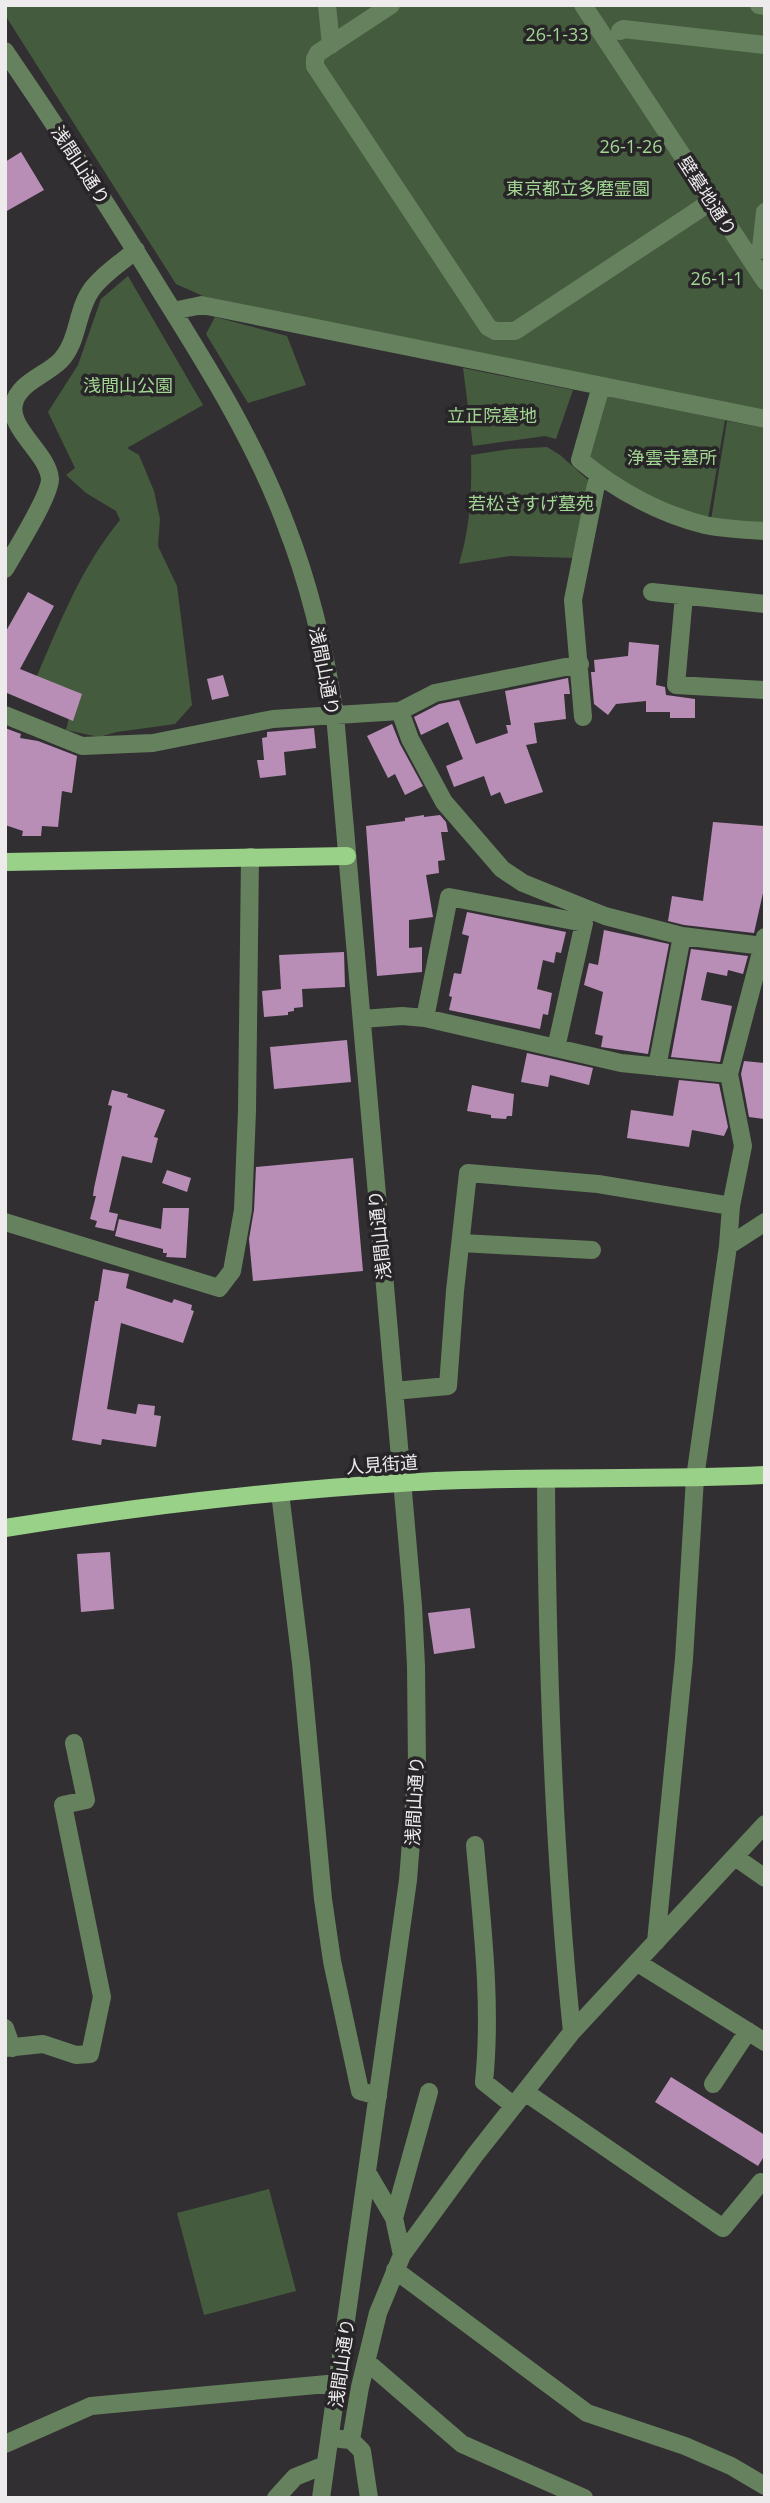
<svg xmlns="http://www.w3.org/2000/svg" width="770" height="2503" font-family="'Open Sans','Noto Sans JP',sans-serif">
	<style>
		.green { fill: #445c3d }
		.building { fill: #b88eb7 }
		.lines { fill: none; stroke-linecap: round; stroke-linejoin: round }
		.minor { stroke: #66815e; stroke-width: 18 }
		.major { stroke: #99d189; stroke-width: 18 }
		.labels { text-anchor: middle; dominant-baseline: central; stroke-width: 7; stroke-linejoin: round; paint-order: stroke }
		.park-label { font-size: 18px; fill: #a2d693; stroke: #282528 }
		.street-label { font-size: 18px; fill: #edebec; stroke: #282528 }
	</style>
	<rect width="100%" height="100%" fill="#322f32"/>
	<!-- green -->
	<path class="green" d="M5,5H765V411L317,320L203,296L176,284L5,15Z
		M128,276L203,405L127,448L139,455L154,491L160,519L158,546L177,586L192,705L175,724L117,732L99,737L66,730L74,698L37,676C60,622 82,566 120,520L116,511L86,493L66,475L75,468L48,412L78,365L101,299Z
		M215,317L287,336L306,385L248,403L206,334Z
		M463,368L573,390L556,439L545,436L473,446Z
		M607,396L725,420L708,519L657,501L587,462Z
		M727,421L765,428V526L711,520Z
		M547,447L560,455L587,479L589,491L576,558L510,556L459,564C470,528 472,493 471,455L510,449Z
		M269,2189L296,2291L204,2315L177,2213Z"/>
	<!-- building -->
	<path class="building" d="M21,152L44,190L5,212V162Z
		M28,592L54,606L20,669L82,694L73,721L7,693L5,696V633Z
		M629,642L659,645L656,685L665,687L666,695L695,699V718H670V712H646V701L616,704L608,715L594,704L591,672H595L594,660L628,656Z
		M223,675L229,696L212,700L207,679Z
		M568,678L570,694H564L566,719L534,723L537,743L526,745L543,792L505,804L500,792L491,796L484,776L454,787L446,766L463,759L448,722L421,735L414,717L439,704L459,700L476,744L508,733L506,725H511L505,691Z
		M392,724L400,744L423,786L405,795L395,774L388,778L367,736Z
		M5,728L21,734L20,738L38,741L77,756L72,793L62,791L58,827L42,826L41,836H22L23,831L5,825Z
		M314,728L316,748L284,752L286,775L260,778L257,760H264L262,738L267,737V732Z
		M424,815V817L440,815L446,822L448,832H441L445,860L438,861L439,873L426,875L433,917L409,920V948L422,947V972L377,976L366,826L405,821V818Z
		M713,822L765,826V893H763L754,933L684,925L668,921L672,896L703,901Z
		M467,912L566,932L561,953L556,952L554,963L543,960L537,989L552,993L548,1015L543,1014L540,1029L449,1010L452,997L449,996L454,973L461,974L469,936L462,934Z
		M604,930L669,944L648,1054L601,1047L603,1036L595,1034L603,992L584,985L589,963L598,965Z
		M691,949L748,956L743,974L728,970L727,976L707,972L701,1000L732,1006L720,1062L671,1057Z
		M344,952L345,987L302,989L303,1007L294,1008V1011L288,1012V1015L264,1017L262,991L281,989L279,955Z
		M347,1040L351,1082L274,1089L270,1047Z
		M527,1053L593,1068L589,1085L550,1075L548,1087L521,1082Z
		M744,1061L765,1063V1119L749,1117L741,1074Z
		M679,1080L719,1084L728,1127L724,1136L692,1130L689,1147L627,1138L631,1110L673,1116Z
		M472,1085L514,1094L512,1116H507L506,1119L491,1118V1115L467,1111Z
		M112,1090L128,1094L127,1097L165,1110L154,1137L158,1138L152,1163L122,1156L109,1212L118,1214L114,1231L95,1227L97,1221L90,1219L96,1196H93L94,1188L112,1106L108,1105Z
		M353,1158L363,1271L253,1281L249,1239L254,1210L256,1167Z
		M167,1170L191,1178L187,1192L162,1183Z
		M163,1208H189L186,1258L166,1257L167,1253H163V1249L115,1236L119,1219L161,1229Z
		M103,1269L129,1274L126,1288L172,1303L174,1299L192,1305L191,1310L194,1311L183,1343L121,1323L107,1409L136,1414L138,1404L155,1406L154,1415L161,1416L156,1447L102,1439L101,1445L72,1440L95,1301H98Z
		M110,1552L114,1609L81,1612L77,1554Z
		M470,1608L475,1648L434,1654L428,1613Z
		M671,2077L765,2135V2155L758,2166L655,2102Z"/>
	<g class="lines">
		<!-- minor -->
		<path class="minor" d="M327,5L331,45
			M391,5L318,53L315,59V66L488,327L495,331H515L712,201
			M583,5L765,281
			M759,5L765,6
			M620,31L623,29L765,45
			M5,51C59,130 111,210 161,292C208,367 255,442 286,525C310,586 325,651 335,715L413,1606L416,1666L417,1766L408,1880L321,2498
			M749,257L761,248L765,212
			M173,311L202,305L765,419
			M601,386L580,460C616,490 660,514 705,525C724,529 745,530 765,531
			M5,569C15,551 50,496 50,479C48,453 8,429 14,404C18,383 46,375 60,361C79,342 76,310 92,289C103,274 122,262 136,250
			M652,592L765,604
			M684,596L676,685L765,690
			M400,711L410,739L444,802L502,869L523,883L605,916L682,936L763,946
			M5,715L82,746L153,743L273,719L400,711L435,693L580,664
			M583,717L573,600L598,475
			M425,1018L449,897L584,923L556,1048
			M362,1019L402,1016L425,1018L621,1063L729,1074
			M657,1067L682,936
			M5,1222L219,1288L232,1271L243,1210L247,1111L250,857
			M461,1243L592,1250
			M728,1246L765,1222
			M394,1391L448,1386L455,1291L468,1173L598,1184L731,1206
			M546,1479C547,1665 553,1847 572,2032
			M280,1493L301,1663L323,1899L332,1961L360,2091L378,2096
			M475,1845C482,1924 492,2004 484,2082L514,2106
			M735,1857L765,1878
			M656,1942L684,1659L695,1478L728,1246L731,1206L743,1146L729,1074L765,937
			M638,1963L765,2042
			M5,2028L12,2048
			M5,2048L43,2044L76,2055L90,2054L102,1997L63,1805L86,1800L74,1743
			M713,2084L748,2031
			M525,2092L723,2228L761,2182L765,2185
			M367,2172L394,2218L402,2255
			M394,2218L429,2092
			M395,2270L587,2413L685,2446L731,2466L765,2486
			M367,2362L462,2444L584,2498
			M340,2439L351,2440L362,2451L369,2498
			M351,2440L360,2387L378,2313L402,2255L475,2155L572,2032L765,1824
			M5,2444L91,2406L338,2383
			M276,2498L295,2477L325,2465"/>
		<!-- major -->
		<path class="major" d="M5,862L347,856
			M5,1528C136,1507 268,1491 400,1483C521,1475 643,1481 765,1475"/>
	</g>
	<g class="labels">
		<!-- park labels -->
		<g class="park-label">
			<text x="557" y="34">26-1-33</text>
			<text x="631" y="146">26-1-26</text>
			<text x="578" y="188">東京都立多磨霊園</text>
			<text x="717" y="278">26-1-1</text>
			<text x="128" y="385">浅間山公園</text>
			<text x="492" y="415">立正院墓地</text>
			<text x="672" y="457">浄雲寺墓所</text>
			<text x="531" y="503">若松きすげ墓苑</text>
		</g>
		<!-- street labels -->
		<g class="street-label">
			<text transform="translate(81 165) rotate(57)">浅間山通り</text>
			<text transform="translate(708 196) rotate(57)">壁墓地通り</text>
			<text transform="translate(325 671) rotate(79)">浅間山通り</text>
			<text transform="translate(379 1235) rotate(-96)">浅間山通り</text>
			<text transform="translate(382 1464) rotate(-4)">人見街道</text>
			<text transform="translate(414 1801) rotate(-87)">浅間山通り</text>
			<text transform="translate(341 2363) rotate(-82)">浅間山通り</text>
		</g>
	</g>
	<!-- border -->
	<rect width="770" height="2503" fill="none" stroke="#edebec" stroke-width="14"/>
</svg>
